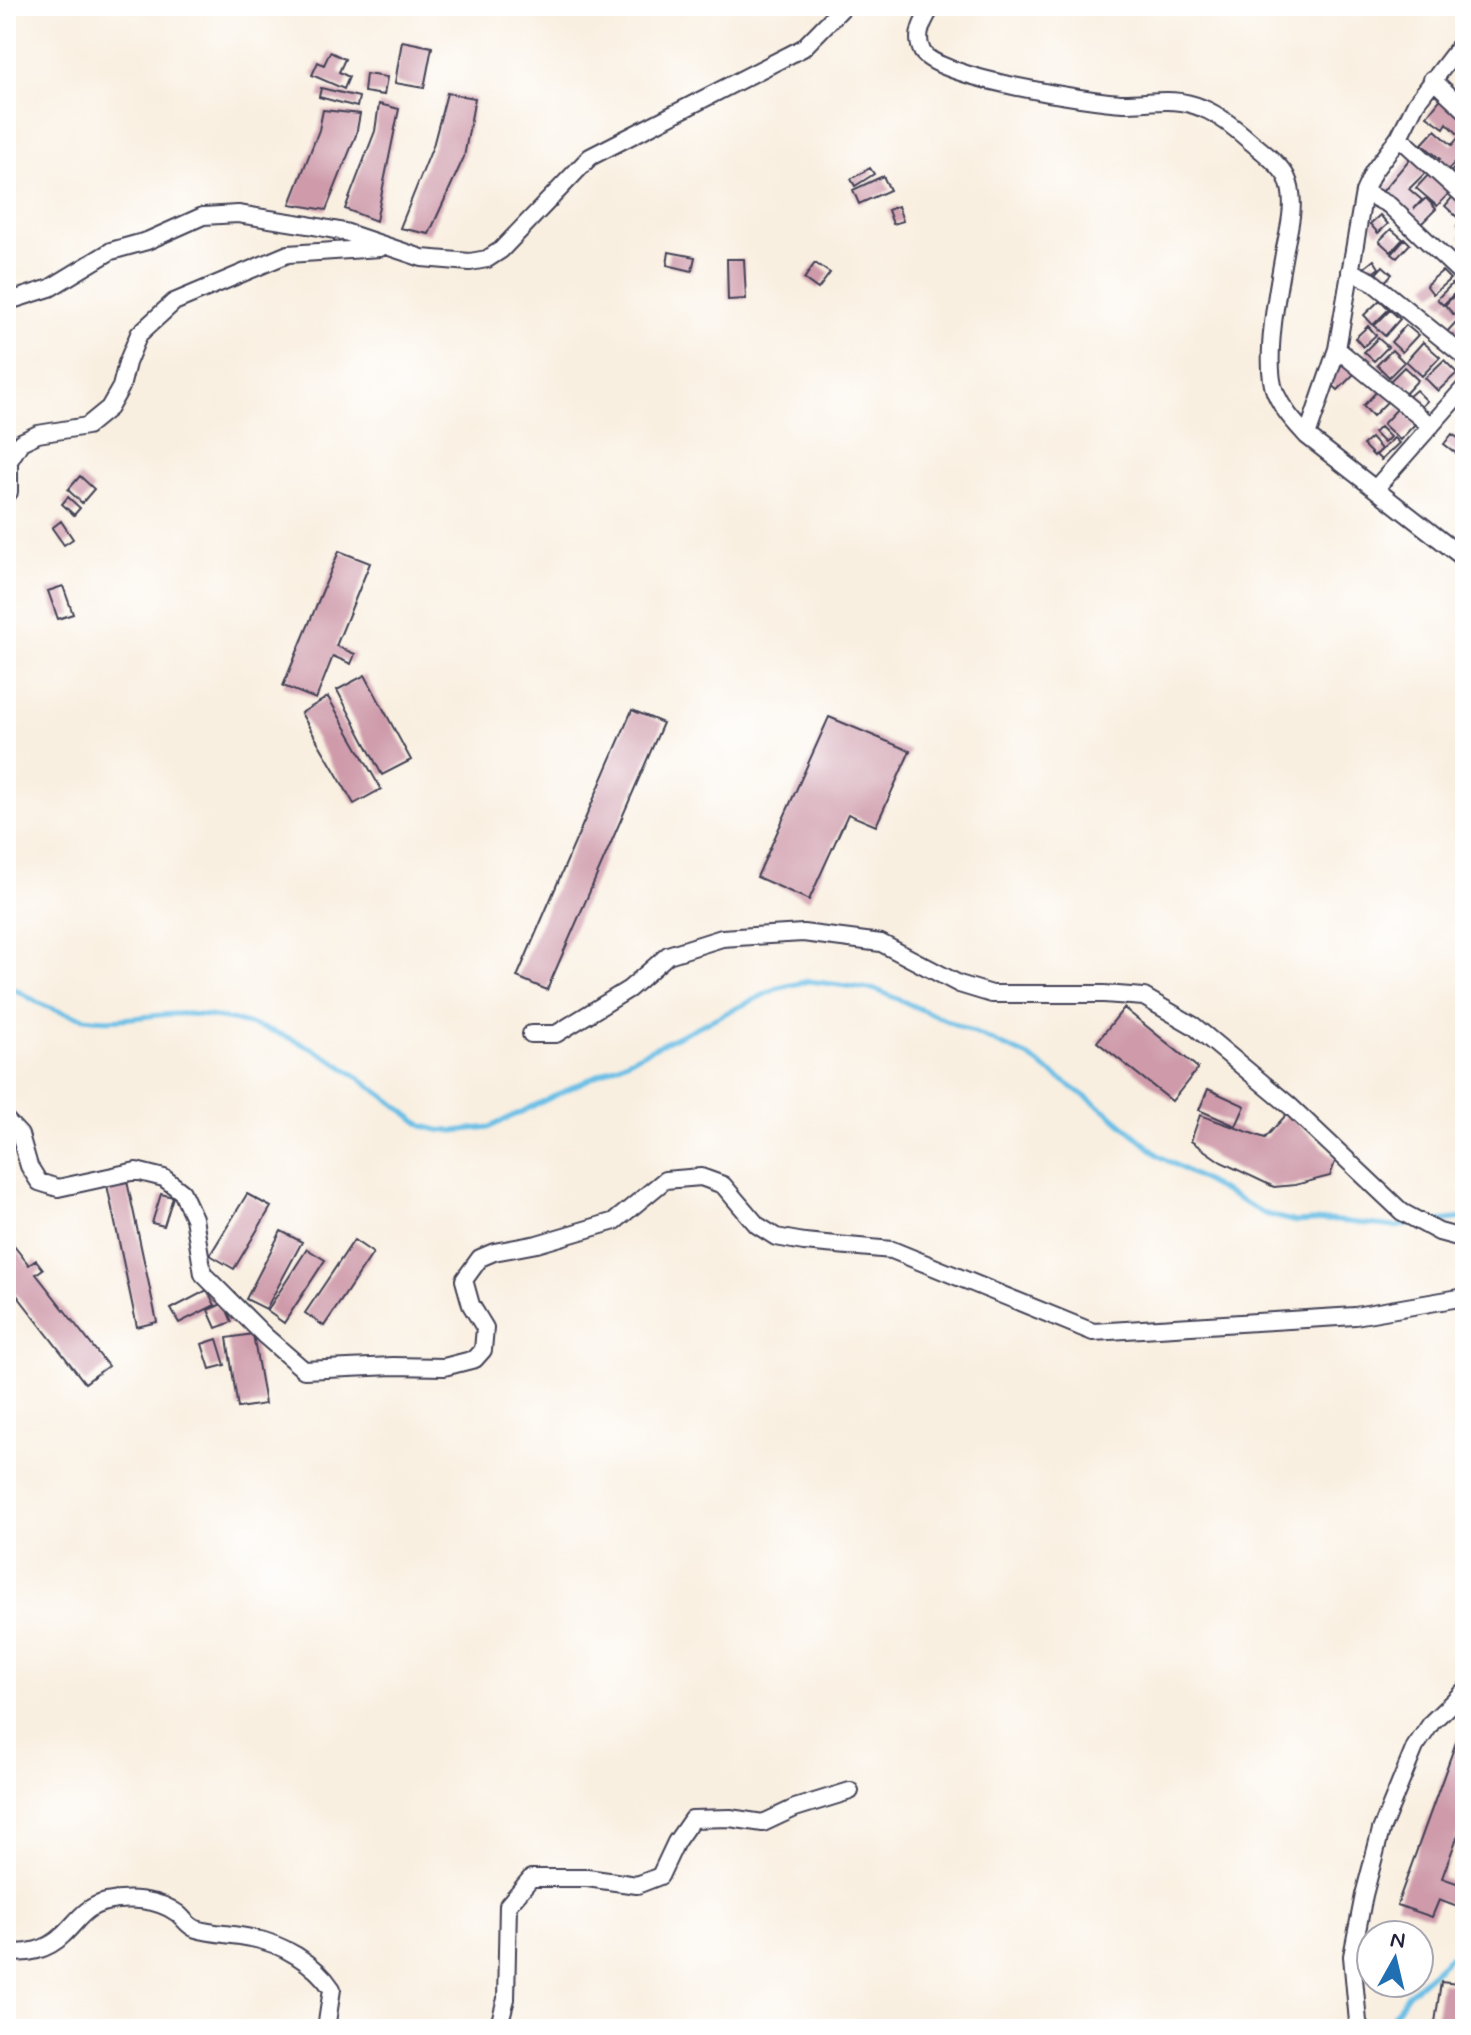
<svg xmlns="http://www.w3.org/2000/svg" width="1471" height="2035" font-family="Mynerve,sans-serif">
	<style>
		.lines { fill: none; stroke-linecap: round; stroke-linejoin: round }
		.stream { stroke: #68bee5; stroke-width: 5 }
		.building { fill: #cf9bab }
		.minor-casing { stroke: #424154; stroke-width: 20 }
		.minor { stroke: #fff; stroke-width: 16 }
	</style>
	<rect width="100%" height="100%" fill="#fff"/>
	<filter id="ink" filterUnits="userSpaceOnUse"><feTurbulence type="fractalNoise" baseFrequency=".0125" numOctaves="2"/><feDisplacementMap in="SourceGraphic" scale="16" xChannelSelector="R" yChannelSelector="G"/><feConvolveMatrix kernelMatrix="1 2 1 2 8 2 1 2 1" color-interpolation-filters="sRGB"/></filter>
	<filter id="wash" filterUnits="userSpaceOnUse"><feTurbulence type="fractalNoise" baseFrequency=".006" numOctaves="4" result="noise"/><feDisplacementMap in="SourceGraphic" scale="32" xChannelSelector="R" yChannelSelector="G"/><feGaussianBlur stdDeviation="1.8" result="paint"/><feColorMatrix in="noise" values="0 0 0 0 0 0 0 0 0 0 0 0 0 0 0 0 0 1.4 0 .05"/><feComposite in="paint" operator="in"/></filter>
	<g filter="url(#wash)">
		<rect width="100%" height="100%" fill="#f9efe0"/>
		<g class="lines">
			<!-- stream -->
			<path class="stream" d="M6,986C18,990 28,997 39,1003C53,1010 70,1015 85,1018C119,1024 155,1012 189,1014C292,1022 345,1066 423,1126L438,1130L454,1131L490,1127L778,988L809,981L877,990L1029,1057L1109,1113L1159,1156L1265,1214L1296,1222L1329,1220L1395,1227L1412,1224
				M1430,1222L1465,1218
				M1383,2029L1409,1993L1465,1944"/>
		</g>
		<g id="blocks">
			<!-- building -->
			<path class="building" d="M402,41L432,47L424,88L395,83Z
				M330,52L345,59L339,72L349,77L344,89L312,75L318,62L324,65Z
				M366,74L387,77L384,95L364,92Z
				M321,88L359,97L357,107L319,97Z
				M447,93L475,98L464,157L429,234L400,228L433,146Z
				M1443,96L1465,114V151L1447,171L1435,163L1440,159L1422,144L1435,130L1452,145L1460,136L1447,123L1444,128L1427,116Z
				M379,104L399,109L376,221L345,209L375,131Z
				M323,110L360,114L356,135L326,210L290,204L319,130Z
				M1465,154V183L1451,172Z
				M1413,155L1428,170L1409,189L1422,200L1414,209L1426,198L1436,209L1418,227L1382,192Z
				M870,168L874,174L855,186L851,179Z
				M1431,172L1453,189L1437,206L1416,188Z
				M883,176L890,190L859,204L853,190Z
				M1455,194L1465,202V208L1457,217L1445,206Z
				M898,206L903,221L893,224L888,210Z
				M1380,215L1388,224L1378,233L1370,224Z
				M1465,218V238L1463,240L1459,237L1463,233L1457,227Z
				M1391,229L1403,239L1391,252L1379,241Z
				M1405,239L1410,244L1397,258L1392,254Z
				M669,252L695,257L692,271L667,265Z
				M727,259H744L746,299L728,300Z
				M1374,260L1379,268L1370,275L1364,268Z
				M815,263L830,273L818,289L804,279Z
				M1383,266L1392,274L1381,286L1372,278Z
				M1442,271L1450,279L1433,294L1426,285Z
				M1453,283L1459,289L1443,305L1437,299Z
				M1461,288L1465,292V303L1454,315L1445,305Z
				M1380,300L1389,309L1373,325L1364,315Z
				M1390,310L1400,319L1385,336L1374,326Z
				M1456,322L1465,330V336L1455,346L1444,335Z
				M1406,325L1418,335L1402,352L1391,342Z
				M1368,326L1376,335L1363,347L1355,338Z
				M1378,338L1388,347L1374,361L1364,352Z
				M1423,342L1440,357L1422,376L1406,361Z
				M1392,350L1404,362L1389,377L1377,365Z
				M1347,360L1357,371L1338,390L1327,380Z
				M1444,360L1457,373L1438,391L1425,378Z
				M1404,367L1418,380L1402,397L1388,383Z
				M1380,388L1391,398L1373,416L1363,406Z
				M1416,390L1427,401L1419,409L1407,398Z
				M1399,407L1416,423L1400,440L1383,424Z
				M1380,427L1390,437L1384,443L1374,433Z
				M1452,434L1465,443L1457,454L1444,444Z
				M1371,438L1381,449L1374,456L1363,445Z
				M1394,438L1399,443L1381,460L1376,455Z
				M80,476L94,489L82,503L68,490Z
				M68,497L80,508L74,515L62,504Z
				M61,521L73,539L64,545L52,528Z
				M339,551L370,563L336,646L355,654L351,664L333,656L316,699L283,686Z
				M63,586L73,614L58,619L48,591Z
				M365,675L411,760L382,775L337,690Z
				M328,697L381,789L354,804L301,713Z
				M632,710L663,723L547,990L517,977Z
				M829,717L910,751L876,826L848,814L809,900L757,877Z
				M1124,1008L1198,1068L1172,1101L1097,1042Z
				M1208,1089L1245,1106L1236,1126L1199,1110Z
				M1287,1114L1336,1159L1330,1176L1295,1185L1274,1187L1221,1162L1191,1141L1200,1115L1265,1138Z
				M127,1181L157,1322L137,1327L107,1185Z
				M161,1194L173,1197L164,1226L152,1223Z
				M247,1194L271,1207L234,1269L210,1255Z
				M281,1231L302,1242L266,1309L246,1299Z
				M6,1236L29,1265L36,1260L43,1269L36,1274L108,1366L85,1383L6,1281Z
				M354,1240L373,1253L324,1326L305,1313Z
				M307,1249L325,1260L284,1323L267,1311Z
				M207,1290L215,1305L179,1323L171,1309Z
				M224,1303L232,1322L216,1328L208,1310Z
				M253,1334L265,1404L238,1408L227,1338Z
				M217,1339L225,1365L210,1369L202,1344Z
				M1459,1734L1465,1736V1816L1442,1878L1465,1886V1894L1460,1908L1439,1900L1432,1917L1397,1905Z
				M1441,1982L1465,1985V2029H1434Z"/>
		</g>
	</g>
	<g filter="url(#ink)">
		<use href="#blocks" fill-opacity="0" stroke="#424154" stroke-width="2"/>
		<g class="lines">
			<!-- minor casing -->
			<g class="minor-casing">
				<path id="minor" d="M932,6C924,20 914,35 922,51C933,77 1092,102 1124,103C1151,103 1175,96 1202,108C1220,115 1237,130 1251,142C1263,152 1278,163 1286,176C1297,198 1290,225 1285,248C1279,282 1263,361 1275,392C1283,410 1294,422 1307,436L1465,559
					M1432,79L1465,110
					M1399,137L1465,197
					M1364,192L1389,205L1465,277
					M1350,271L1371,281L1465,357
					M6,302L50,288L111,251L147,241L203,216L238,214L308,225L345,232L422,258L470,262L487,259L501,250L590,157L803,48L844,6
					M1337,349L1431,426
					M1307,436L1337,349L1364,192L1373,172L1399,137L1416,103L1465,39
					M1375,489L1465,387
					M9,492V461L21,442L38,434L87,426L109,408L121,387L127,363L139,334L174,302L288,254L380,248
					M531,1034H556L629,989L668,955L722,938L803,933L881,943L959,984L992,994H1104L1144,997L1194,1026L1290,1106L1402,1212L1439,1232L1465,1239
					M6,1120L20,1135L29,1166L39,1182L58,1188L136,1171L164,1178L182,1192L194,1218L203,1274L265,1336L304,1370L393,1366L444,1367L475,1359L483,1350L485,1328L471,1305L464,1280L480,1258L494,1252L537,1244L615,1221L665,1180L701,1177L723,1185L757,1225L776,1237L804,1242L892,1250L1093,1332L1355,1316L1465,1297
					M6,1952C26,1955 48,1950 63,1935C78,1921 84,1907 106,1902C128,1897 158,1899 177,1913C184,1918 187,1926 196,1929C212,1934 233,1934 251,1938C281,1943 315,1963 332,1989L326,2029
					M498,2029L506,1999L508,1905L531,1878H587L637,1885L660,1876L676,1842L692,1819L730,1818L763,1823L795,1808L850,1791
					M1361,2029L1358,2022L1352,1956L1364,1895L1381,1830L1415,1747L1432,1722L1465,1690"/>
			</g>
			<!-- minor -->
			<use href="#minor" class="minor"/>
		</g>
	</g>
	<!-- margin -->
	<rect width="1471" height="2035" fill="none" stroke="#fff" stroke-width="32"/>
	<!-- north arrow -->
	<g transform="translate(1395 1959) rotate(8)"><circle r="38" fill="#ffffff" stroke="#a7a7b1" stroke-width="2"/>
	<path d="M0-6L14 30L0 20L-14 30Z" fill="#1f6fb2"/>
	<text y="-12" font-size="22" font-weight="bold" text-anchor="middle" fill="#22223b">N</text>
	</g>
</svg>
